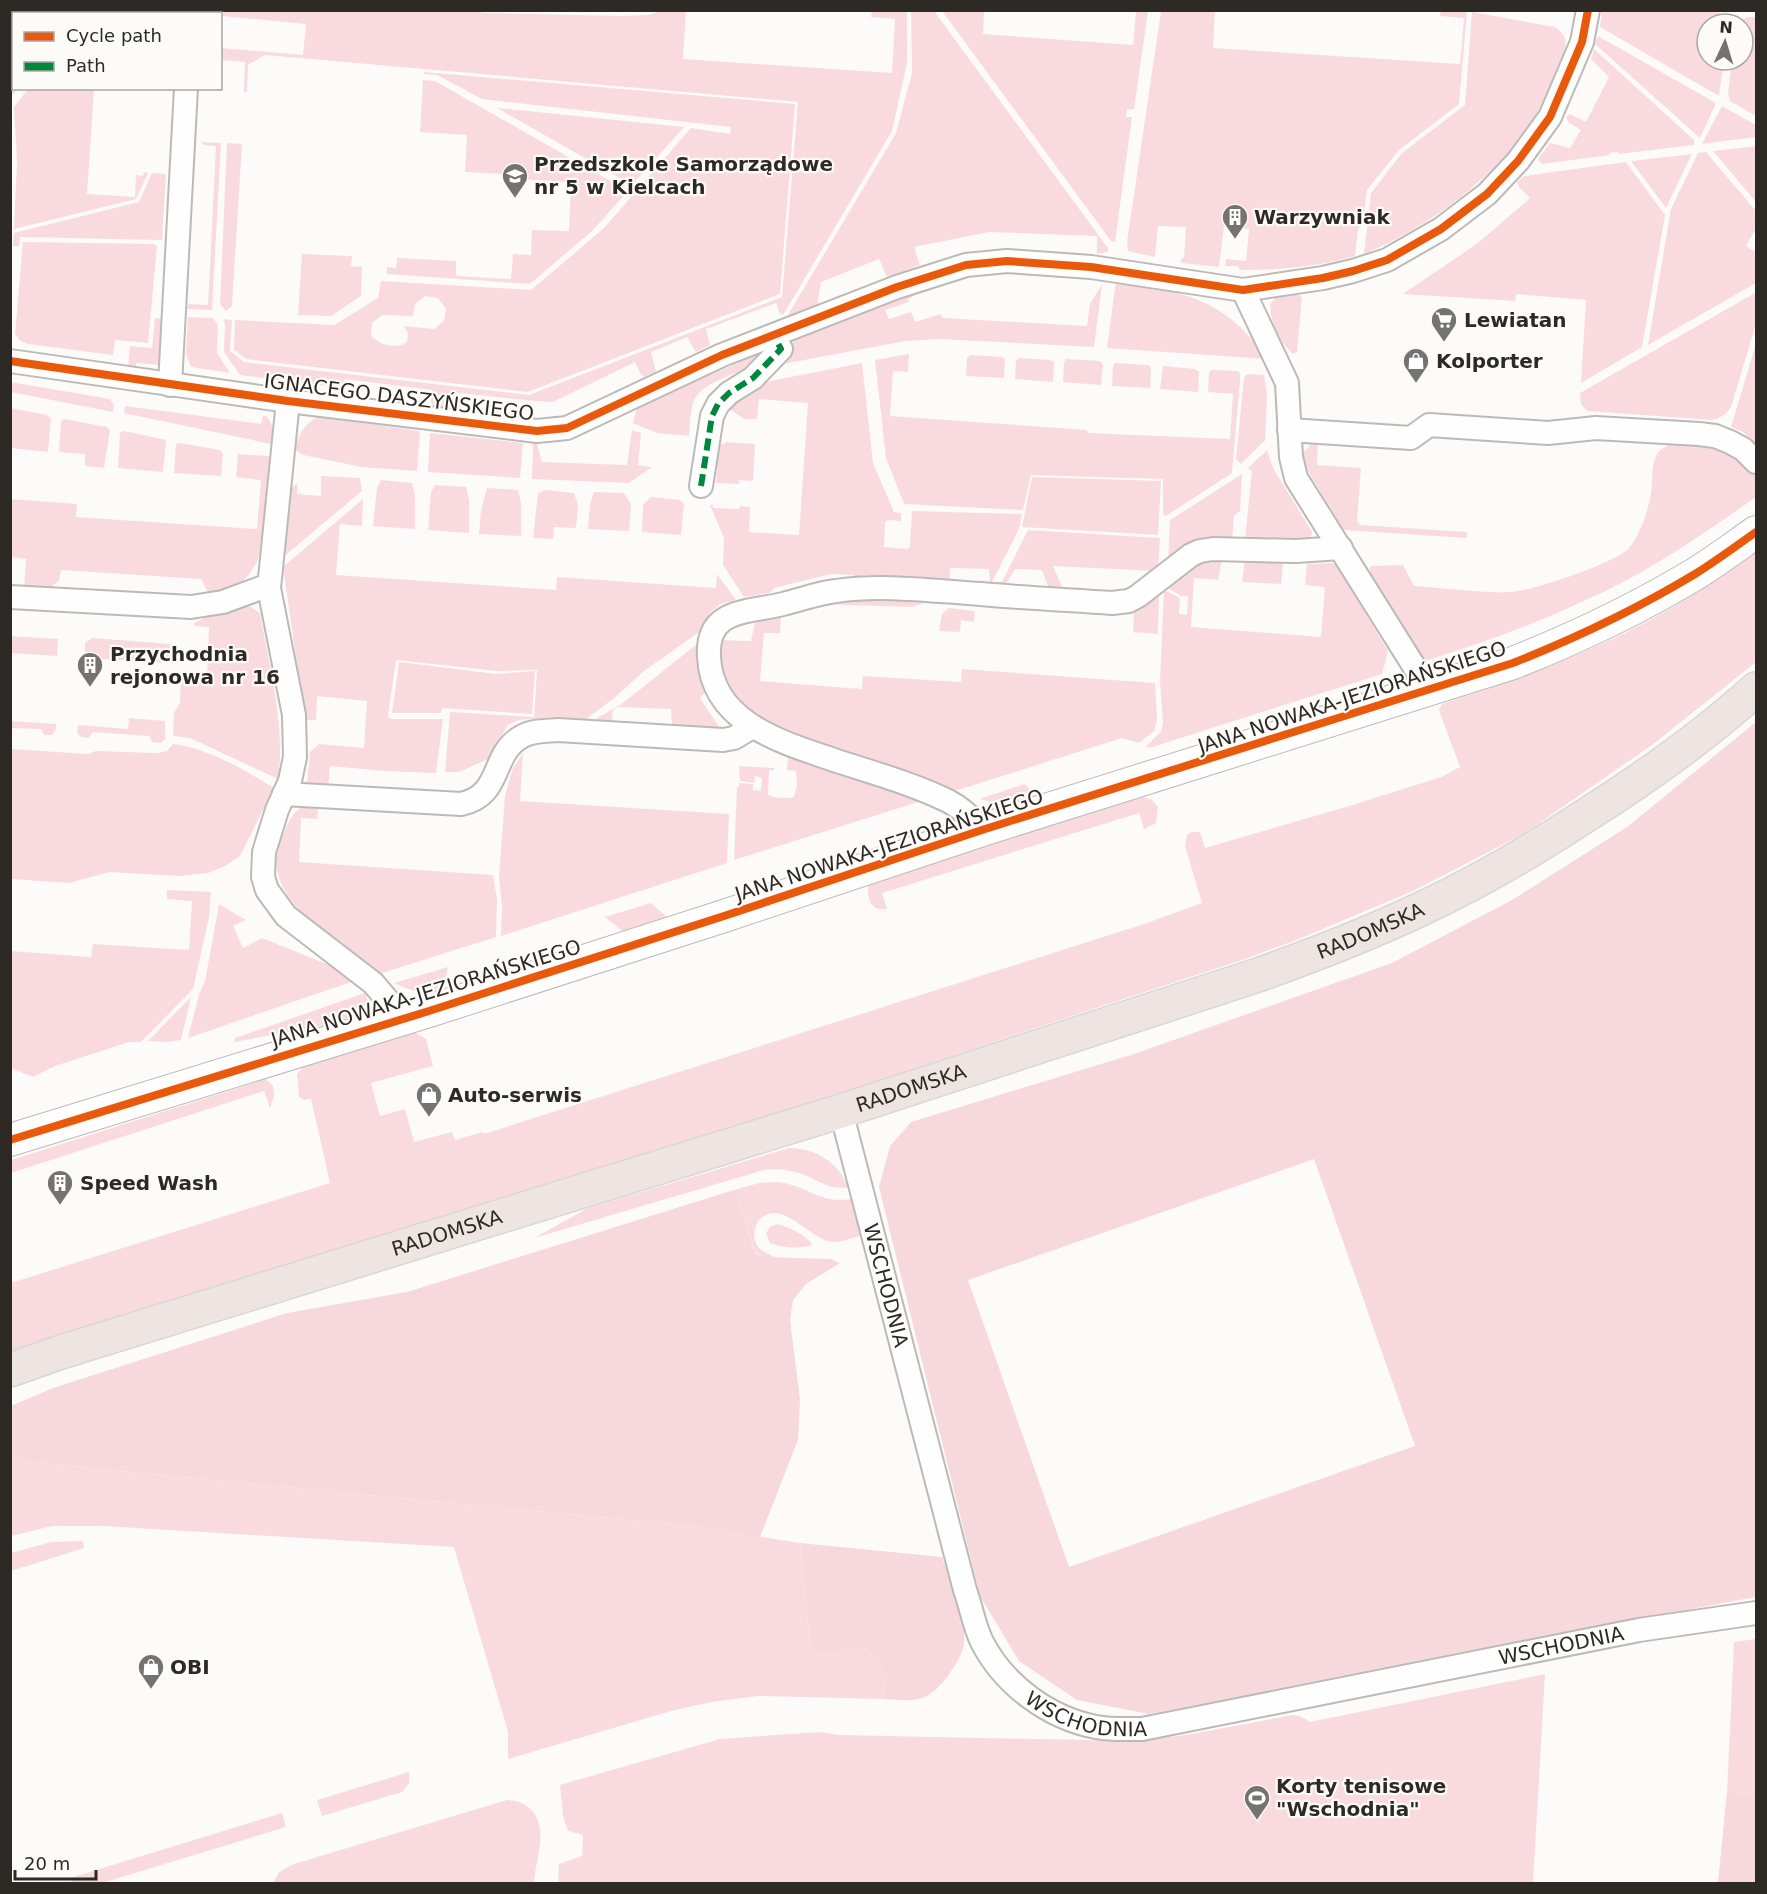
<svg xmlns="http://www.w3.org/2000/svg" width="1767" height="1894" font-family="'DejaVu Sans',sans-serif">
	<style>
		.green { fill: #f9dbdf; fill-rule: evenodd }
		.forest { fill: #f7d8dc; fill-rule: evenodd }
		.lines { fill: none; stroke-linecap: round; stroke-linejoin: round }
		.street-casing { stroke: #bcbab7; stroke-width: 26 }
		.secondary-casing { stroke: #bcbab7; stroke-width: 34 }
		.primary-casing { stroke: #d8d7d5; stroke-width: 36 }
		.street { stroke: #fffefe; stroke-width: 22 }
		.secondary { stroke: #fffefe; stroke-width: 32 }
		.primary { stroke: #eee5e2; stroke-width: 33 }
		.quiet { stroke: #00873e; stroke-width: 6; stroke-dasharray: 12 6; stroke-linecap: butt }
		.cycleway-casing { stroke: #fdfbf8; stroke-width: 11 }
		.cycleway { stroke: #e8590c; stroke-width: 8 }
		.labels { text-anchor: middle; dominant-baseline: central; stroke-width: 4.5; stroke-linejoin: round; paint-order: stroke }
		.poi-label { font-size: 20px; font-weight: bold; fill: #2d2924; stroke: #fdfbf8; text-anchor: start }
		.street-label { font-size: 20px; fill: #2d2924; stroke: #fdfbf8 }
	</style>
	<rect width="100%" height="100%" fill="#fcfbf9"/>
	<!-- green -->
	<path class="green" d="M458,10L487,13L622,16L647,15L662,11H686L683,59L892,73L895,19L871,17L872,11H907V63L892,131L783,315L779,312L776,303L706,329L710,345L696,352L687,337L651,352L656,372L644,377L641,375L635,362L553,402L523,400L451,392L450,405L445,410L434,408L431,402L432,390L344,379L342,388L240,375L224,352L225,324L223,319L232,320L230,351L244,362L529,395L782,297L798,102L265,55L248,65L247,92H244L245,62L221,60V48L303,55L306,24L222,16L221,26L220,14L200,13L199,11Z
		M10,11H53V13L14,14V88L17,89L13,95L10,81Z
		M911,11H934L1108,248V252L1097,254V236L989,232L914,247L920,265L887,277L879,259L821,282L817,306L791,317L788,315L896,133L912,73Z
		M942,11H984L983,34L1133,45L1136,11H1148L1134,109H1127L1126,117H1132L1115,242L1111,241Z
		M1161,11H1215L1213,48L1460,64L1464,18L1440,16L1441,11L1467,12L1459,104L1399,150L1367,190L1363,224L1358,229L1355,256C1318,267 1278,270 1240,270L1238,266H1225L1226,259L1246,261L1249,229L1224,226L1219,267L1181,263V259L1184,258L1186,227L1158,226L1155,257L1128,251L1127,242Z
		M1700,11L1719,12L1727,24H1707V60H1724L1719,96L1600,27L1602,11Z
		M1472,12L1555,27C1574,40 1563,52 1556,70C1550,85 1544,101 1535,116C1500,175 1427,228 1364,254L1371,193L1402,153L1465,105Z
		M1746,17H1756V116L1730,101L1728,93L1732,60H1743V24H1739Z
		M1598,36L1716,103L1700,138L1595,44Z
		M1594,49L1694,140V145L1619,154L1618,152L1609,153L1610,155L1542,164L1538,159L1550,143L1570,148L1581,130L1568,122L1566,117L1570,114L1586,122L1609,77L1591,59Z
		M424,72L795,104L780,294L528,392L246,359L234,350L235,320L334,325L378,298L381,281L531,290L604,228L691,128L730,134L731,127L482,99L437,75L424,74ZM425,296L438,298L446,309L444,321L434,329L404,326L408,333L407,342C395,350 381,345 371,336L372,323L382,315L413,316L415,304Z
		M423,80L435,81L628,191L593,230L530,284L387,274V267L396,268L397,258L456,261V276L511,279L513,254L531,255L532,230L569,231L571,182L518,179V175L465,172L467,135L420,132Z
		M28,89H94L87,194L135,197L136,175L143,176L144,172L148,173L136,199L14,229L17,161L14,107Z
		M1722,106L1756,125V137L1702,144Z
		M497,108L684,127L632,185Z
		M201,142L221,143L212,310L188,309L187,307L189,304L208,305L216,146L204,145Z
		M227,143L242,144L232,306L226,311L220,304Z
		M1756,146V202L1713,151Z
		M1706,152L1756,211V228L1746,246L1756,252V283L1648,345L1671,209L1698,153Z
		M1692,154L1666,208L1631,161Z
		M1626,162L1665,215L1642,347L1581,383L1586,300L1516,294L1515,301L1403,294L1478,243L1530,198L1519,187L1517,182L1524,176Z
		M152,173L166,174L162,240L20,237L19,246H13L14,233L139,202Z
		M23,242L154,244L157,246L148,343L115,340L113,355L28,344L20,341L15,334Z
		M302,254L352,256L351,266L362,267L361,296L331,316L298,315Z
		M1116,280C1183,293 1225,297 1267,359L1107,348Z
		M1102,284L1094,347L939,339L905,341L778,365L792,343L796,340L913,292L914,296L908,299L909,302L885,310L889,319L911,312L915,322L941,314L943,318L1087,326L1090,304Z
		M1755,293L1756,294L1755,327L1732,404C1727,415 1722,417 1712,420L1587,411L1581,404L1580,393Z
		M1295,294L1299,295L1302,298L1297,352L1293,354C1278,340 1271,325 1270,304L1277,296Z
		M188,317L213,318L218,325L217,353L230,373L191,367L186,354Z
		M155,318L164,319L160,365L136,363V368L128,367L130,346L152,348Z
		M1755,347H1756V444L1743,432L1731,427Z
		M766,351C748,376 701,378 693,403C690,413 690,426 689,436L657,433L633,423L637,408L643,404Z
		M909,354L908,372L893,371L890,416L1087,430L1088,433L1230,439L1233,394L1208,392L1209,373L1211,370L1238,371L1240,373V381L1232,473L1166,516L1163,515V479L1031,475L1023,510L904,504L886,458L875,360Z
		M970,355L1002,357L1005,359L1004,378L966,376L967,358Z
		M1019,358L1051,360L1054,362L1053,382L1015,379L1016,361Z
		M1066,359L1100,361L1103,365L1101,385L1063,382L1064,363Z
		M862,363L873,463L894,512L901,513V521L888,520L885,522L884,547L907,549L910,547L912,511L1022,514L1019,529L991,584H990L989,569L950,568V583H942L940,578L864,575L860,580H856L853,575L831,574L774,588L770,593L744,597L723,565L724,538L710,505H713V508L739,509L740,506L750,507L749,532L799,535L808,403L759,399L757,419H744L725,406L753,387L770,381Z
		M1115,363L1149,365L1151,369L1150,388L1112,386L1113,367Z
		M1163,366L1195,369L1199,372L1198,392L1160,389Z
		M1247,374L1264,375L1267,395L1265,440L1241,464L1236,459L1244,378Z
		M10,382L110,399L114,405L113,412L11,392Z
		M125,406L261,424L263,416H266C274,423 273,434 271,444L124,413Z
		M10,408L47,415L51,419L48,452L11,448Z
		M318,417L420,431L417,471L362,467L303,455L295,450C298,436 304,423 318,417Z
		M64,419L107,427L110,430L104,468L85,466V454L59,452L61,422Z
		M632,430L641,433L638,465L652,467L629,483L532,479L533,444H537L542,462L627,465Z
		M124,431L166,440L163,472L118,468L120,433Z
		M430,433L523,443L520,478L428,472Z
		M1318,441L1317,465L1361,468L1357,521L1360,525L1467,532V538L1345,530L1342,528L1304,464L1303,453L1311,444Z
		M725,442L755,444L753,481L739,480V484L716,483L718,444H725Z
		M180,443L220,450L223,454L221,476L174,473L176,444Z
		M1674,443C1707,445 1733,450 1756,476V497C1714,526 1671,557 1625,581C1561,614 1494,640 1425,661L1377,584L1370,573V566L1403,565L1414,586C1446,588 1478,593 1510,592C1530,592 1618,562 1629,548C1641,533 1648,511 1651,493C1653,481 1651,467 1656,456C1659,449 1667,446 1674,443Z
		M1267,450L1273,468L1312,532V535L1306,540L1245,539L1252,471L1248,468Z
		M238,454L269,456L273,461L258,560L249,575L236,587L210,596L201,579L61,570L59,581L46,590L24,588L26,559L11,557L10,499L77,504L76,517L257,529L261,480L236,477Z
		M1242,474L1240,511L1234,516L1232,541L1168,561L1170,520Z
		M321,476L360,478L362,491L282,558L291,487L298,484L297,494L321,496Z
		M1032,477L1161,481L1158,535L1022,527Z
		M381,480L412,483L415,495V529L373,526L377,488Z
		M435,485L466,487L469,500V533L428,530L431,492Z
		M487,488L518,490L521,503V536L479,534L481,510Z
		M545,490L574,493L578,505L576,528L554,527L553,539L533,538L538,493Z
		M594,492L624,493L631,504L629,531L588,529L590,504Z
		M651,497L680,500L684,504L681,535L642,532L643,505Z
		M363,499L362,526L340,524L336,575L556,590L557,577L716,588L717,574L736,600L720,604L710,613L702,630L644,671L613,699L586,719L549,717L519,720L508,725L488,759L459,772H445L450,712L534,717L537,670L497,671L396,660L388,716L389,718L393,719H443L436,773L385,771L330,766L328,788L307,784L310,752L319,744L364,748L367,701L317,696L316,720H305L283,567Z
		M1028,530L1160,538L1158,568L1156,571L1053,566L1062,587L1048,586L1042,570L1015,569L1006,584H1001Z
		M1756,553V662L1652,745L1525,833L1415,890L1299,939L1245,959L678,1146L11,1352V1283L330,1183L311,1099L304,1100L299,1097L297,1074L304,1066L405,1033L415,1032L426,1039L433,1066L371,1083L380,1116L405,1109L414,1142L452,1132L455,1140L483,1132L484,1134L1144,924L1202,903L1185,846L1187,835L1191,832H1200L1205,848L1346,807L1441,777L1460,767L1439,710L1442,704C1525,677 1608,647 1683,601C1708,586 1732,569 1756,553Z
		M1222,558L1218,580L1194,578L1191,627L1321,637L1325,587L1305,585L1307,564L1332,563L1336,565L1388,651L1382,674L1149,748L1146,746L1161,732L1163,723L1160,681L1164,590L1180,598L1179,614L1187,615L1188,596H1181L1166,587L1198,561Z
		M1245,558L1280,560V563L1283,564L1281,584L1242,582Z
		M1159,592L1158,634L1133,632L1134,612Z
		M849,596L930,601L912,607L813,604Z
		M244,605L251,607L260,613C269,665 286,727 278,779L190,738L173,736L174,713L180,703L181,677L207,678L209,627L195,626L194,623L215,613Z
		M949,608L975,611L974,622L961,620L960,632L939,631L942,614Z
		M756,618H781L780,633H764L760,681L862,689L863,676L961,682L962,669L1155,683L1157,720L1154,731L1139,743L1122,738L955,791L795,736L757,720L739,701L727,685L719,668V640L751,641Z
		M10,636L58,639L57,656L11,653Z
		M92,638L170,644L169,663L85,658V643Z
		M697,644V668L707,691L700,698L719,727L713,730L672,726L671,709L618,707L613,710L612,721L594,720L623,703Z
		M399,662L496,674L535,671L532,714L442,708L441,713H392Z
		M129,718L165,721V739L161,743L152,742L149,736L93,732L89,738L81,737L77,733L78,725L128,729Z
		M10,721L56,724V729L52,735H44L41,729L11,728Z
		M173,744C208,748 243,769 274,788L240,856L225,866L208,873L179,876L109,872L69,883L11,879V749L88,754L96,751L157,753L167,751Z
		M523,753L520,801L729,814L727,863L501,936L502,908L499,876L505,796L512,770Z
		M790,755H793L921,801L734,860L737,787H739V783L753,784V790L761,791L762,778L755,776L754,783L740,781L739,766L774,768V770H769L768,795C775,798 786,799 794,797L797,785L796,771L787,770L788,758Z
		M1025,784L1037,800L1011,807L979,799Z
		M1144,797L1152,800L1158,807L1156,823L1144,829L1139,813L882,893L887,909C870,911 868,900 868,886L875,881Z
		M303,807L318,809L317,819L301,818L299,862L493,875L497,899L496,937L379,974C340,944 253,896 282,836C287,826 292,811 303,807Z
		M167,890L211,892L209,917L193,989L141,1042H129L55,1066L33,1077L11,1068V951L91,957L93,944L189,950L192,901L167,899Z
		M651,903L667,917L622,931L605,917Z
		M219,904L246,920L233,926L243,948L262,938L329,965L354,981L188,1038L199,994L205,981Z
		M448,967L444,988C421,995 416,993 394,983Z
		M365,993C368,1001 369,1006 363,1012L326,1025L234,1042L235,1038Z
		M191,997L181,1040L167,1042L148,1041Z
		M266,1079L273,1086L274,1096L270,1108L264,1091L11,1173V1160Z
		M789,1148C816,1148 838,1162 848,1187C829,1191 819,1180 802,1174C790,1170 776,1168 764,1170L534,1238L588,1208Z
		M778,1182C807,1185 818,1204 851,1199L861,1236C851,1238 838,1244 828,1241C806,1235 780,1197 758,1221C748,1242 759,1252 778,1258L763,1257L755,1252L734,1190L759,1183Z
		M778,1224C790,1228 806,1234 812,1245C800,1249 781,1248 770,1243L766,1233L771,1226Z
		M11,1456L34,1462L130,1472L693,1526L800,1543L811,1655L866,1648L887,1674L883,1699L758,1696L711,1702L671,1711L508,1759V1732L454,1547L103,1526H52L11,1536Z
		M83,1541L84,1548L11,1571V1553L51,1542Z
		M1756,1639V1883L1718,1884L1727,1793L1734,1642Z
		M1545,1674L1533,1883L558,1884L559,1864L582,1856L583,1835L568,1831L563,1816L560,1785L720,1739L819,1732L840,1735L1134,1741L1186,1735L1293,1715L1300,1716L1310,1722Z
		M409,1772V1783L402,1792L322,1816L317,1800Z
		M507,1800C524,1800 539,1812 540,1830C542,1847 535,1866 534,1883H273L279,1872L294,1864Z
		M282,1813L286,1827L102,1883H72L70,1878Z"/>
	<!-- forest -->
	<path class="forest" d="M1756,722V1597L1472,1650L1149,1714L1077,1700L1019,1661L980,1596L879,1187L890,1146L911,1122L1134,1054L1392,963L1512,900L1627,827ZM1314,1159L1415,1446L1069,1567L968,1280Z
		M734,1190L755,1253L763,1257L830,1259L840,1263L806,1284L793,1300L790,1320L800,1400L798,1440L760,1537L693,1526L130,1472L34,1462L11,1456V1406L53,1388L287,1313L407,1292Z
		M800,1543L942,1557C951,1584 966,1614 964,1643C963,1654 954,1667 948,1676C925,1704 917,1701 883,1699L887,1674L866,1648L811,1655Z
		M1727,1793L1756,1798V1883H1718Z"/>
	<g class="lines">
		<!-- street casing -->
		<g class="street-casing">
			<g id="street">
				<path d="M171,10L172,14"/>
				<path d="M1243,290L1287,383L1291,457L1296,478L1417,671L1425,691"/>
				<path d="M10,361L288,401L537,431L567,428L722,355L897,287L966,265L1007,261L1091,267L1243,290L1323,278L1353,271L1387,260L1441,229L1487,194L1518,161L1550,117L1582,42L1588,10"/>
				<path d="M170,385L186,88"/>
				<path d="M288,401L269,588L294,715L295,757L290,781L277,810L264,852L263,877L267,890L286,916L373,983L403,1018"/>
				<path d="M1289,430L1411,438L1429,425L1548,433L1596,428L1699,434L1715,436L1730,442L1743,449L1756,462"/>
				<path d="M701,486L712,416L718,404L729,393L753,378L781,349L774,336"/>
				<path d="M10,597L191,607L223,602L269,585"/>
				<path d="M284,794L461,804C503,795 490,755 521,737C532,730 547,731 558,730L723,740L734,738L752,727"/>
				<path d="M982,830C973,819 962,808 948,801C913,784 874,773 837,761C785,743 712,724 709,657C706,608 747,613 783,604C800,600 818,593 836,591C883,584 933,591 981,594C1025,598 1069,600 1112,603L1129,601L1138,596L1191,555L1200,551L1213,549L1296,551L1341,548"/>
				<path id="s1" d="M841,1111L965,1590C971,1606 974,1626 982,1642C1004,1685 1049,1718 1096,1727C1111,1730 1127,1729 1142,1729L1639,1630L1756,1613"/>
			</g>
		</g>
		<!-- secondary casing -->
		<g class="secondary-casing">
			<path id="secondary" d="M10,1140L429,1011L724,916L982,830L1513,663C1576,638 1637,609 1695,574C1716,561 1736,546 1756,532"/>
		</g>
		<!-- primary casing -->
		<g class="primary-casing">
			<g id="primary">
				<path id="s2" d="M10,1370L61,1352L841,1111L1258,975C1314,955 1369,934 1423,908C1479,882 1533,850 1585,816C1645,778 1704,736 1756,689"/>
			</g>
		</g>
		<!-- street -->
		<use href="#street" class="street"/>
		<!-- secondary -->
		<use href="#secondary" class="secondary"/>
		<!-- primary -->
		<use href="#primary" class="primary"/>
		<!-- quiet -->
		<path class="quiet" d="M701,486L712,416L718,404L729,393L753,378L781,349L774,336"/>
		<!-- cycleway casing -->
		<g class="cycleway-casing">
			<path id="cycleway" d="M10,361L288,401L537,431L567,428L722,355L897,287L966,265L1007,261L1091,267L1243,290L1323,278L1353,271L1387,260L1441,229L1487,194L1518,161L1550,117L1582,42L1588,10
				M10,1140L429,1011L724,916L982,830L1513,663C1576,638 1637,609 1695,574C1716,561 1736,546 1756,532"/>
		</g>
		<!-- cycleway -->
		<use href="#cycleway" class="cycleway"/>
	</g>
	<!-- icons -->
	<defs>
		<g id="school-pin" transform="scale(1.35)"><path d="M0 17L-7.5 6A9.5 9.5 0 1 1 7.5 6Z" fill="#75726f" stroke="#fdfbf8"/><path d="M0-5L7-2L0 1L-7-2ZM-4 1L0 2.5L4 1V4Q0 6-4 4Z" fill="#fff"/></g>
		<g id="building-pin" transform="scale(1.35)"><path d="M0 17L-7.5 6A9.5 9.5 0 1 1 7.5 6Z" fill="#75726f" stroke="#fdfbf8"/><path d="M-4-6H4V6H1V3H-1V6H-4ZM-2.5-4.3h1.7v1.8h-1.7ZM.8-4.3h1.7v1.8H.8ZM-2.5-1h1.7V.8h-1.7ZM.8-1h1.7V.8H.8Z" fill="#fff"/></g>
		<g id="supermarket-pin" transform="scale(1.35)"><path d="M0 17L-7.5 6A9.5 9.5 0 1 1 7.5 6Z" fill="#75726f" stroke="#fdfbf8"/><path d="M-6-5.5h2.5l.6 2H6L4.5 2H-2.5L-4.4-4H-6ZM-1.5 3.2a1.3 1.3 0 1 0 .1 0ZM3 3.2a1.3 1.3 0 1 0 .1 0Z" fill="#fff"/></g>
		<g id="shop-pin" transform="scale(1.35)"><path d="M0 17L-7.5 6A9.5 9.5 0 1 1 7.5 6Z" fill="#75726f" stroke="#fdfbf8"/><path d="M-5-2.5h2.3a2.7 3.5 0 0 1 5.4 0H5L5.5 6h-11ZM-1.5-2.5h3a1.5 2.3 0 0 0-3 0Z" fill="#fff"/></g>
		<g id="stadium-pin" transform="scale(1.35)"><path d="M0 17L-7.5 6A9.5 9.5 0 1 1 7.5 6Z" fill="#75726f" stroke="#fdfbf8"/><path d="M0-5a6.5 5 0 1 0 0 10a6.5 5 0 1 0 0-10ZM-3.5-1.8h7v3.6h-7Z" fill="#fff"/></g>
	</defs>
	<g fill-rule="evenodd">
		<use href="#school-pin" x="515" y="176"/>
		<use href="#building-pin" x="1235" y="217"/>
		<use href="#supermarket-pin" x="1444" y="320"/>
		<use href="#shop-pin" x="1416" y="361"/>
		<use href="#building-pin" x="90" y="665"/>
		<use href="#shop-pin" x="429" y="1095"/>
		<use href="#building-pin" x="60" y="1183"/>
		<use href="#shop-pin" x="151" y="1667"/>
		<use href="#stadium-pin" x="1257" y="1798"/>
	</g>
	<g class="labels">
		<!-- poi labels -->
		<g class="poi-label">
			<text x="534" y="164">Przedszkole Samorządowe<tspan x="534" dy="23">nr 5 w Kielcach</tspan></text>
			<text x="1254" y="217">Warzywniak</text>
			<text x="1464" y="320">Lewiatan</text>
			<text x="1436" y="361">Kolporter</text>
			<text x="110" y="654">Przychodnia<tspan x="110" dy="23">rejonowa nr 16</tspan></text>
			<text x="448" y="1095">Auto-serwis</text>
			<text x="80" y="1183">Speed Wash</text>
			<text x="170" y="1667">OBI</text>
			<text x="1276" y="1786">Korty tenisowe<tspan x="1276" dy="23">"Wschodnia"</tspan></text>
		</g>
		<!-- street labels -->
		<g class="street-label">
			<text transform="translate(399 397) rotate(7)">IGNACEGO DASZYŃSKIEGO</text>
			<text transform="translate(1352 697) rotate(-18)">JANA NOWAKA-JEZIORAŃSKIEGO</text>
			<text transform="translate(889 845) rotate(-18)">JANA NOWAKA-JEZIORAŃSKIEGO</text>
			<text stroke="none"><textPath href="#s2" startOffset="1430">RADOMSKA</textPath></text>
			<text transform="translate(426 993) rotate(-17)">JANA NOWAKA-JEZIORAŃSKIEGO</text>
			<text stroke="none"><textPath href="#s2" startOffset="944">RADOMSKA</textPath></text>
			<text stroke="none"><textPath href="#s2" startOffset="458">RADOMSKA</textPath></text>
			<text stroke="none"><textPath href="#s1" startOffset="180">WSCHODNIA</textPath></text>
			<text stroke="none"><textPath href="#s1" startOffset="1170">WSCHODNIA</textPath></text>
			<text stroke="none"><textPath href="#s1" startOffset="684">WSCHODNIA</textPath></text>
		</g>
	</g>
	<!-- border -->
	<rect width="1767" height="1894" fill="none" stroke="#2d2924" stroke-width="24"/>
	<!-- legend -->
	<rect x="12" y="12" width="210" height="78" fill="#fdfbf8" stroke="#aaa7a3" stroke-width="1.5"/>
	<rect x="24" y="32" width="30" height="9" fill="#e8590c" stroke="#aaa7a3" stroke-width="1.5"/>
	<text x="66" y="42" font-size="18" fill="#2d2924">Cycle path</text>
	<rect x="24" y="62" width="30" height="9" fill="#00873e" stroke="#aaa7a3" stroke-width="1.5"/>
	<text x="66" y="72" font-size="18" fill="#2d2924">Path</text>
	<!-- north arrow -->
	<g transform="translate(1725 42) rotate(4)"><circle r="28" fill="#fdfbf8" stroke="#aaa7a3" stroke-width="1.5"/>
	<path d="M0-4.5L10 22L0 15L-10 22Z" fill="#75726f"/>
	<text y="-9" font-size="16" font-weight="bold" text-anchor="middle" fill="#2d2924">N</text>
	</g>
	<!-- scale -->
	<path d="M15 1870v9h81v-9" fill="none" stroke="#2d2924" stroke-width="3"/>
	<text x="24" y="1870" font-size="18" fill="#2d2924" stroke="#fdfbf8" stroke-width="4.5" paint-order="stroke">20 m</text>
</svg>
